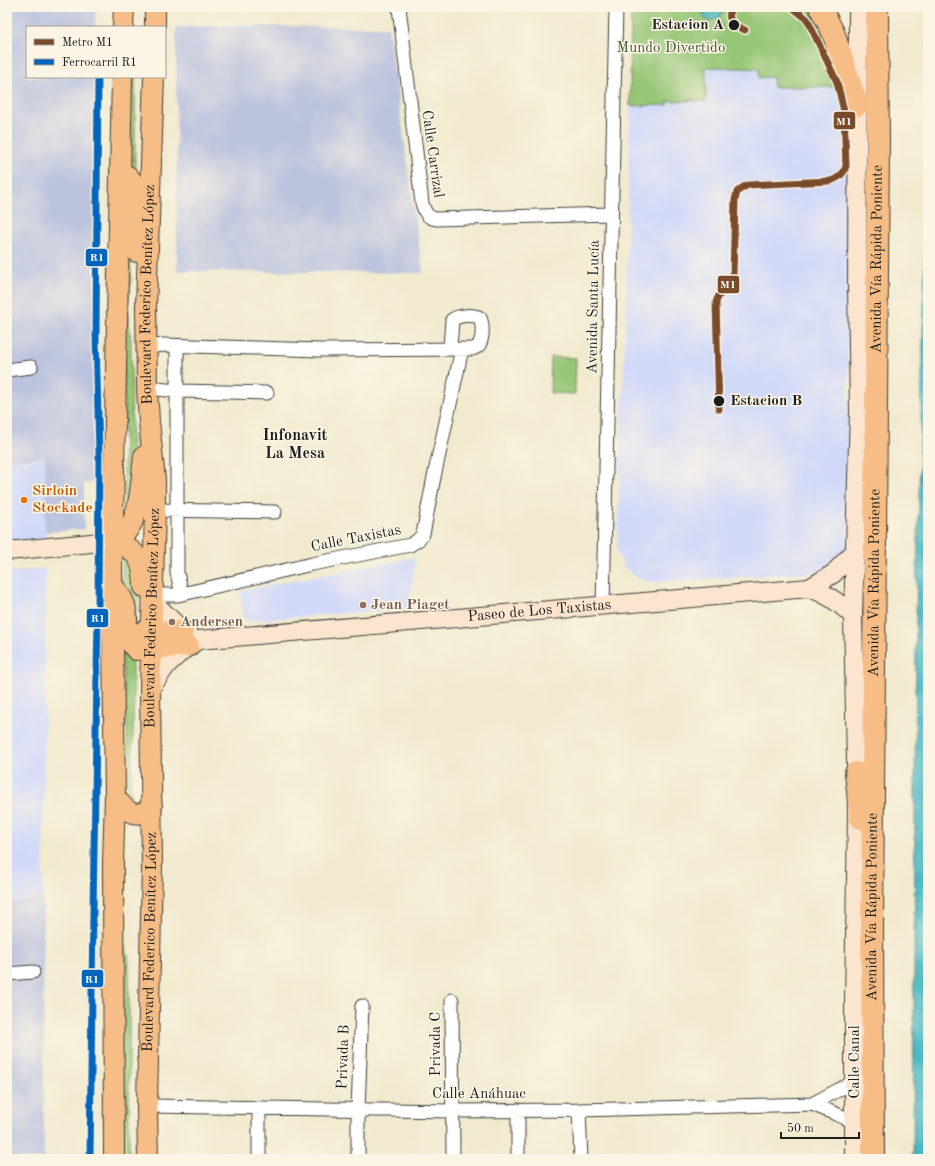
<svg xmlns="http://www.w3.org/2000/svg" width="935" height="1166" font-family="'Old Standard TT',serif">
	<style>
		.built { fill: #d1d9f9 }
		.industrial { fill: #bbc3de }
		.green { fill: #96c676; stroke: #597149 }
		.water { fill: #49b7c2; stroke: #326a6f }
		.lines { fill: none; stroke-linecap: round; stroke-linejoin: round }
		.street-casing { stroke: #3c3b37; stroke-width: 15 }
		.secondary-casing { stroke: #3c3b37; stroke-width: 20 }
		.primary-casing { stroke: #3c3b37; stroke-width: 22 }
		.highway-casing { stroke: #3c3b37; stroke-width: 24 }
		.street { stroke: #fff; stroke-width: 13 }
		.secondary { stroke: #fbe5cf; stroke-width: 18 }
		.primary { stroke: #f6be86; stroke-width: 20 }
		.highway { stroke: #f6be86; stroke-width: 22 }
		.rail-1-casing { stroke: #fcf5e5; stroke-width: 10 }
		.rail-1 { stroke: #0065bd; stroke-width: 7 }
		.metro-1-casing { stroke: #fcf5e5; stroke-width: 10 }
		.metro-1 { stroke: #7a4b2a; stroke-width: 7 }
		.stop-dot { fill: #1c1c1c; stroke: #fcf5e5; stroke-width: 1.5 }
		.food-dot { fill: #e8710a; stroke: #fcf5e5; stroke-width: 1.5 }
		.education-dot { fill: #8d6e63; stroke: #fcf5e5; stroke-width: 1.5 }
		.labels { text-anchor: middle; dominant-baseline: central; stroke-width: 3; stroke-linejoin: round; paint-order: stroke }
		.stop-label { font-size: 15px; font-weight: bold; fill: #1c1c1c; stroke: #fcf5e5; text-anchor: end }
		.park-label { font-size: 15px; fill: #47583c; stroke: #fcf5e5 }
		.street-label { font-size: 15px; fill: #1c1c1c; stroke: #fcf5e5 }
		.food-label { font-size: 15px; font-weight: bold; fill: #c56008; stroke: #fcf5e5; text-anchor: start }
		.education-label { font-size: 15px; font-weight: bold; fill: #785e54; stroke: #fcf5e5; text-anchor: start }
		.neighbourhood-label { font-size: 16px; font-weight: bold; fill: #1c1c1c; stroke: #fcf5e5 }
		.line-badge { stroke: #fcf5e5; stroke-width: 1.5 }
		.badge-label { font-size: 11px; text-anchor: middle; font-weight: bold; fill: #fff }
	</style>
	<rect width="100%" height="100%" fill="#fcf5e5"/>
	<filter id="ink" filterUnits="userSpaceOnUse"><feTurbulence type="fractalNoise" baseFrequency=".025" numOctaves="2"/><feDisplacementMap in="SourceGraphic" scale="8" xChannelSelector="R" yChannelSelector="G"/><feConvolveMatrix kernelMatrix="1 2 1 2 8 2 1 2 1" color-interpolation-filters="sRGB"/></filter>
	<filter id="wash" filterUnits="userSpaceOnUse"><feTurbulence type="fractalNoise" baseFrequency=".012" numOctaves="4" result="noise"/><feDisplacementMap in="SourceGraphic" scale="16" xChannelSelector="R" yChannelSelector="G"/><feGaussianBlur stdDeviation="0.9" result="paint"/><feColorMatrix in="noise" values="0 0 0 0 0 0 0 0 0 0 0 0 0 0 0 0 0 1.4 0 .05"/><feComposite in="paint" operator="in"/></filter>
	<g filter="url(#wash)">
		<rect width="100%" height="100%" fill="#f1eace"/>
		<!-- built -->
		<path class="built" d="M631,7L842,84L847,112L849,544L845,556L820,572L649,582L637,578L625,568L617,553L626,307L630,106Z
			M45,457L46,539L7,543V461Z
			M416,557L408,608L244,621L240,591Z
			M46,568L43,899L7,902V573Z"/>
		<!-- industrial -->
		<path class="industrial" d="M7,7H96L95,27H27V77H95L93,483L84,484V529L45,532V457L7,461Z
			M226,26L388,27L423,273L177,271L176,27Z
			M43,899L44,1159H7V902Z"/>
		<!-- green -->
		<path class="green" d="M631,7H811L831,52L840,87H773V77L759,78V69L706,67V101H668V105L630,106Z
			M127,77H135V179L127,166Z
			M130,238L131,283L128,305L131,343L132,459L130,485L124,519V289Z
			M551,357L576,358L575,394L550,393Z
			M123,552L140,578L134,640L122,585Z
			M121,643L131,655L134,697L131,801L126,800L127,734Z
			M121,870L124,874V881L122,934V940L128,955L129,965V1159H119Z"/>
		<!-- water -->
		<path class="water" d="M702,7H731V9L730,11L721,13L719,18L708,21L704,18Z
			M928,7V1159H913L916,614L925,256Z"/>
	</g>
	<g filter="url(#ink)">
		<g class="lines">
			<!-- street casing -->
			<g class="street-casing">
				<path id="street" d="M399,7L422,203C425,212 426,217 436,219L611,214
					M177,346V573L182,594
					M146,347L164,345L319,350L472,349C475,348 479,347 480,343C483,336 483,324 480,318C474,314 458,315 452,320L450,348
					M7,370L31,367
					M147,388L177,391L267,393
					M155,510L275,512
					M153,595H178L312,564L410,545L418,540L423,534L434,477L462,349
					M603,607L616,7
					M7,974L33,972
					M452,1000L453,1159
					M812,1104L855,1081
					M147,1106L452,1111L579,1110L812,1104L855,1122
					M579,1110L581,1159
					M259,1159V1108
					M358,1159V1110L362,1006
					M518,1159V1110"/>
			</g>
			<!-- secondary casing -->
			<g class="secondary-casing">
				<g id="secondary">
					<path d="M7,551L112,541"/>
					<path d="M809,588L833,574L854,552"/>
					<path d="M152,601L183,631L190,636"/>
					<path id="s1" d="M150,689L167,665L181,652L198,640L809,588C827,593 840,603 853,616"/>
					<path d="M854,1159V1000L857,812L853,616L859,411L857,285L858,7"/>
				</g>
			</g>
			<!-- primary casing -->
			<g class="primary-casing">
				<g id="primary">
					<path d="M123,27L124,7"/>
					<path d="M155,27V7"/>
					<path d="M120,176H128L132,181L134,185L136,252"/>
					<path d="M112,541C137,548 144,562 144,587"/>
					<path d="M112,541C116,539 120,537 123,535C141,520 141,477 144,456"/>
					<path d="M115,588C120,595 125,601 126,610C129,626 124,636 136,650L189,646"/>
					<path d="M144,631H183"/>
					<path d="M115,797C127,812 136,821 152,806"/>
					<path d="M114,1159L113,863L115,797L112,568L122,77"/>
					<path id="s2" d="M148,1159L147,1106L152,864L150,689L155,510V480L149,421L147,388L146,306L154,77"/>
				</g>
			</g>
			<!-- highway casing -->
			<g class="highway-casing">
				<g id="highway">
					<path d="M820,7L833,32L857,105"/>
					<path d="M856,773L861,818"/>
					<path id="s3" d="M873,1159L872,929L878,143L877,7"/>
				</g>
			</g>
			<!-- street -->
			<use href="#street" class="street"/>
			<!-- secondary -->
			<use href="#secondary" class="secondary"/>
			<!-- primary -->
			<use href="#primary" class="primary"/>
			<!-- highway -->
			<use href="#highway" class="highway"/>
			<!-- rail-1 casing -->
			<g class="rail-1-casing">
				<path id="rail-1" d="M90,1159L93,911L98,615L99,453L96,337L98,77"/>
			</g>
			<!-- rail-1 -->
			<use href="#rail-1" class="rail-1"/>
			<!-- metro-1 casing -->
			<g class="metro-1-casing">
				<path id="metro-1" d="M732,7C725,19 733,26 745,30
					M719,409L716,303C717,293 729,287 733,277L735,200L737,192L742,188L748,185L830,181C837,179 844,174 846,166L844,111L837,82L807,19L792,7"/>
			</g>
			<!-- metro-1 -->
			<use href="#metro-1" class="metro-1"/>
		</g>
	</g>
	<!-- markers -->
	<g class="stop-dot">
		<circle cx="734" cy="25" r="6"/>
		<circle cx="719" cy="401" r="6"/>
	</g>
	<circle class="food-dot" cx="24" cy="500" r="4"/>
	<g class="education-dot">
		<circle cx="363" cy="605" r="4"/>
		<circle cx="172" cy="622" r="4"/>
	</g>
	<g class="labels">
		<!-- stop labels -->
		<g class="stop-label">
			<text x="724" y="25">Estacion A</text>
			<text x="730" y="401" text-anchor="start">Estacion B</text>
		</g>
		<!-- park labels -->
		<g class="park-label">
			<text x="671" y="48">Mundo Divertido</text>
		</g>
		<!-- street labels -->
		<g class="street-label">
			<text transform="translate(432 154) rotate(82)">Calle Carrizal</text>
			<text stroke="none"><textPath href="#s3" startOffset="900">Avenida Vía Rápida Poniente</textPath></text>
			<text stroke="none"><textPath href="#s2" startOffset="865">Boulevard Federico Benítez López</textPath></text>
			<text transform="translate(594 307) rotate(-89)">Avenida Santa Lucía</text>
			<text transform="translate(356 539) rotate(-11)">Calle Taxistas</text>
			<text stroke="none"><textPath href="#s3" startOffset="576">Avenida Vía Rápida Poniente</textPath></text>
			<text stroke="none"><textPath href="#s1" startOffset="412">Paseo de Los Taxistas</textPath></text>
			<text stroke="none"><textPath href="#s2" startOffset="541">Boulevard Federico Benítez López</textPath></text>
			<text stroke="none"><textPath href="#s3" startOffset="252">Avenida Vía Rápida Poniente</textPath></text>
			<text stroke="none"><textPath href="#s2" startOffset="217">Boulevard Federico Benítez López</textPath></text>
			<text transform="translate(436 1044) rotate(-90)">Privada C</text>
			<text transform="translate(344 1057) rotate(-88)">Privada B</text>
			<text transform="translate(855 1062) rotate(-90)">Calle Canal</text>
			<text x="479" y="1094">Calle Anáhuac</text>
		</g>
		<!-- food labels -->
		<g class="food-label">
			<text x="32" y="491">Sirloin<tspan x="32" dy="17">Stockade</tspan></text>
		</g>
		<!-- education labels -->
		<g class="education-label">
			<text x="371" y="605">Jean Piaget</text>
			<text x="180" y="622">Andersen</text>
		</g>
		<!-- neighbourhood labels -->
		<g class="neighbourhood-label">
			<text x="295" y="436">Infonavit<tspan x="295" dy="18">La Mesa</tspan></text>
		</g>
	</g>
	<g class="line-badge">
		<rect x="833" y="111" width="23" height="19" rx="4" fill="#7a4b2a"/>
		<rect x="85" y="248" width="23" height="19" rx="4" fill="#0065bd"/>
		<rect x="717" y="275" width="23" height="19" rx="4" fill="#7a4b2a"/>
		<rect x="86" y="608" width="23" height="20" rx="4" fill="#0065bd"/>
		<rect x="81" y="969" width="23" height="19" rx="4" fill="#0065bd"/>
	</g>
	<g class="badge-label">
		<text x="844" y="125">M1</text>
		<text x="97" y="261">R1</text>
		<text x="728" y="288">M1</text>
		<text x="98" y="622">R1</text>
		<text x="92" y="983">R1</text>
	</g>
	<!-- margin -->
	<rect width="935" height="1166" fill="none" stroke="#fcf5e5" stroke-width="24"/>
	<!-- legend -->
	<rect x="26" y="26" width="140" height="52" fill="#fcf5e5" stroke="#a29e95"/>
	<rect x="34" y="39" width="20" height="6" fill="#7a4b2a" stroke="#a29e95"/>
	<text x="62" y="46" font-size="12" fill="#1c1c1c">Metro M1</text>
	<rect x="34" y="59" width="20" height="6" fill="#0065bd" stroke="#a29e95"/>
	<text x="62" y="66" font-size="12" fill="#1c1c1c">Ferrocarril R1</text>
	<!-- scale -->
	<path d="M781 1132v6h78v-6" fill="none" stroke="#1c1c1c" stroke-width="2"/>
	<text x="787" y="1132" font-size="12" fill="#1c1c1c" stroke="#fcf5e5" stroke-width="3" paint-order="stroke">50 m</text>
</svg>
